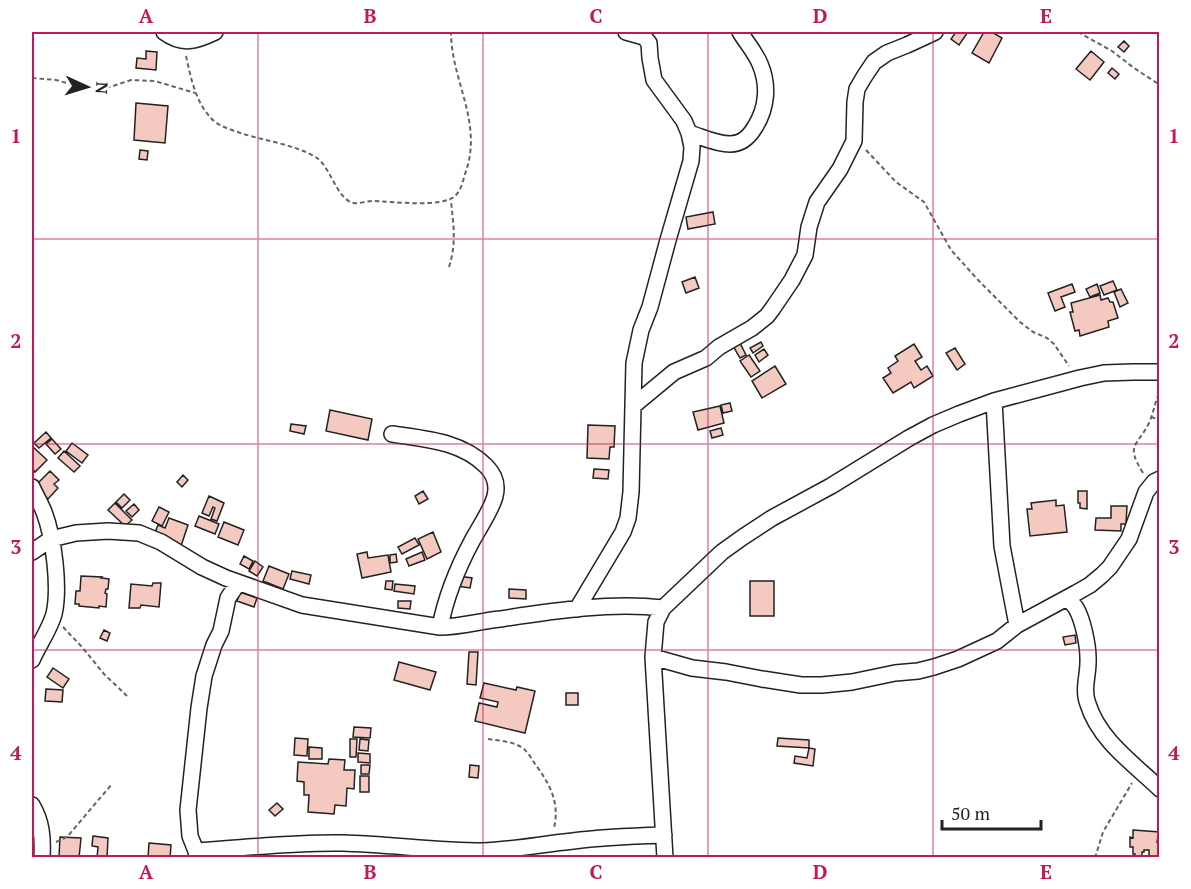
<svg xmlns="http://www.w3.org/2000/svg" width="1191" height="889" font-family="'PT Serif',serif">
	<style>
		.building { fill: #f3c9c0; stroke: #222; stroke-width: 1.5 }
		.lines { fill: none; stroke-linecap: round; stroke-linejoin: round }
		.minor-casing { stroke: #222; stroke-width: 18 }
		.path { stroke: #646464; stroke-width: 2; stroke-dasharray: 4.5 3; stroke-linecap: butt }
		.minor { stroke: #fff; stroke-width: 15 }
		.grid { fill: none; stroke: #c2185b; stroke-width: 1.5; stroke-opacity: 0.55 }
		.neatline { fill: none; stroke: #c2185b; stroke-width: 2 }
		.grid-label { font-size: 20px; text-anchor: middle; font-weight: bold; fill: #c2185b }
	</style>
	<rect width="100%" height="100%" fill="#fff"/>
	<!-- building -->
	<path class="building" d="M956,32H968L959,45L951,39Z
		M984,32H992L1002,38L989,63L972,53Z
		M1124,41L1129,46L1124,52L1118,47Z
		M146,51L157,52L156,70L136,68L137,58L146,59Z
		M1091,51L1104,62L1090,80L1076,69Z
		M1112,68L1119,74L1115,79L1108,73Z
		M136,103L168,106L165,143L134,140Z
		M140,150L148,151L147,160L139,159Z
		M713,212L715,224L688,229L686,217Z
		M695,277L699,288L686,293L682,282Z
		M1113,281L1117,290L1104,295L1100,286Z
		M1072,284L1075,292L1061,297L1065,307L1055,311L1048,293Z
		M1097,284L1100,293L1090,297L1086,289Z
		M1121,289L1128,303L1120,307L1114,292Z
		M1100,295L1101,300L1108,298L1110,302H1113L1118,318L1108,321L1109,327L1080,336L1079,330L1075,331L1070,312H1073L1071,303Z
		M739,341L746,355L740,358L732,344Z
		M761,342L763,346L753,353L750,348Z
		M914,344L922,357L915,361L921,370L927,366L933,376L914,388L911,382L893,393L883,378L891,373L888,368L898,361L895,356Z
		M955,348L965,364L957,370L946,353Z
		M764,349L768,355L759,362L755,355Z
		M749,355L760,371L751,377L740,361Z
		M775,366L786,384L762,398L752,381Z
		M730,403L732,411L723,413L721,405Z
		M720,406L724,423L698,430L693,412Z
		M330,410L372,419L368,440L326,431Z
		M291,424L306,426L304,434L290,431Z
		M588,425L615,426L614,447H610L609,459L587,458Z
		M721,428L723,435L712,438L710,431Z
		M46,432L51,438L39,448L34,443Z
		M52,439L61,449L55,454L46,444Z
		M72,443L88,455L82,463L66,451Z
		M32,446L47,460L35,472L32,468Z
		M64,451L80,466L74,472L58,458Z
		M594,469L609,470L608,479L593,478Z
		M50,471L59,480L54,484L58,488L48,499L35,486Z
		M183,475L188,480L182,487L177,482Z
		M423,491L428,499L419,504L415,496Z
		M1078,491H1087V509L1080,508V503H1078Z
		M124,494L130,500L122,508L116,502Z
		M209,496L224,503L217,521L211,519L215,508L213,507L209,516L202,513Z
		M1056,500V506L1064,505L1067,532L1030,536L1027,509H1032L1031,503Z
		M115,503L132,520L125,526L108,510Z
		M134,504L139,510L132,517L126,511Z
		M1111,506H1127L1126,524H1121V531L1095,530L1096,518H1111Z
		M159,507L169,512L162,526L152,521Z
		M199,516L219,524L215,534L195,526Z
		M169,518L188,525L181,546L154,535L158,525L165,528Z
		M224,522L244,530L238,545L218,537Z
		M433,532L441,552L427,559L418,539Z
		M415,538L419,545L402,554L398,547Z
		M367,552L368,558L388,555L391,572L362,578L357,554Z
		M422,552L425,560L409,566L406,559Z
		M396,554L397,562L390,563V555Z
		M244,556L253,561L249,569L240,564Z
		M255,561L263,567L257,576L249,571Z
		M269,566L289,574L283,589L263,581Z
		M292,571L311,575L309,584L290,579Z
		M81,576L102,577L101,578L109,579L108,589H106L105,593L107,594L106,607L99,606V608L79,606V604H75L76,591H80Z
		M458,576L472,578L470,588L457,586Z
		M386,581H393L392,590L385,589Z
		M750,581H774V616H750Z
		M153,583H161L159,607L141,605L140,608H129L131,584L152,586Z
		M395,584L415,586L414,594L394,591Z
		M509,589L526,590V599L509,598Z
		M240,592L257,598L254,607L237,601Z
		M398,601H411L410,609L398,608Z
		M104,630L110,633L107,641L100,638Z
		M1075,635L1076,643L1065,645L1063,637Z
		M469,652H478L476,685L467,684Z
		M399,662L436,672L430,690L394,680Z
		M53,668L69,679L63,688L47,677Z
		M484,683L516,690L517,687L535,691L525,733L475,721L479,703L497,707L498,702L480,698Z
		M46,689L63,690L62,702L45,701Z
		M566,693H578V705H566Z
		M354,727L371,728L370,738L353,737Z
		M295,738L308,739L307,756L294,755Z
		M778,738L809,740V748L777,746Z
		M350,739H357L356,757H350Z
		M360,739L369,740L368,751L359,750Z
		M309,747L322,748V759H309Z
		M809,748L815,749L813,766L794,763L795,756L807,758Z
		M358,753L370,754V763L358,762Z
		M329,759L345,760L344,770H355L354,789L347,788L346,806L335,805L334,814L308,812L309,795H304V782L297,781L298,762L328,764Z
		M361,765H370L369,774H361Z
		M470,765L479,766L478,778L469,777Z
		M360,776H369V792H360Z
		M277,803L283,809L275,816L269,810Z
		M1133,830L1160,832V837H1158L1157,842H1160L1159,858H1149V850H1144V852H1142V858H1134L1135,854H1133V847H1130V837L1133,838Z
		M93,836L108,838L107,858H97L98,847L92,846Z
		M60,837L81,838L79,858H55L59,857Z
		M149,843L171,845L170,858H148Z"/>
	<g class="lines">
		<!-- minor casing -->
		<g class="minor-casing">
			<path id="minor" d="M164,32C183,46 196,41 215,32
				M689,133C702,137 716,144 730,144C742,144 749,137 755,127C767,108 769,85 760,64C755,52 746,42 740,32
				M994,401L1002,546L1017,625
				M633,406L674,372L706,358L719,347L752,328L767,316L773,308L792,280L805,255L809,227L817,202L840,169L854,141L855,102L857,89L864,77L874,62L887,53L907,45L935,32
				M392,434C425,439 461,441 486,466C494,474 498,484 495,496C492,509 479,528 472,541C457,569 446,596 440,627
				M32,487C36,496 41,504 44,512C54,538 60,588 54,614C50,629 38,646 32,660
				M32,552L51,539L76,533L108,531L139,533L161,542L202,567L226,578L302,605L440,627C461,627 480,621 500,619C553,611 610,602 663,608
				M1067,598C1070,601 1074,605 1076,608C1083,620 1088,645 1088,658C1089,674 1082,689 1088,704C1099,740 1134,764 1160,789
				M577,609L623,532L628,518L631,492L634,363L641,330L650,307L668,240L691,161L692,147L689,133L684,121L654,80L650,58L649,43L644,37L626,32
				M653,657L692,668L726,672L762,679L801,685H822L852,682L895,673L918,671L934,667L958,659L997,641L1017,625L1076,593L1090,585L1102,575L1110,567L1129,539L1146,492L1154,482L1160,479
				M32,805C42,822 43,838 42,858
				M196,851C245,848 293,842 342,843C389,844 435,851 482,851C513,850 543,844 573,841C603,837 634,836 664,835
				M197,858L196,851L190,836L188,810L199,708L204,676L214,645L221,631L228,598L238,583
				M665,858L653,657L656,622L663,608L722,552L743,537L772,518L831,486L909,438L933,425L959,414L994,401L1080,378L1104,373L1133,372H1160"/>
		</g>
		<!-- path -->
		<path class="path" d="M1078,32L1112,51L1134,68L1160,85
			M186,56C191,78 195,101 211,118C217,125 226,128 235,131C261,141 293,143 317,158C331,168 337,200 354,203C359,204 366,201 372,201C390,201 444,209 456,195C461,190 463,181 465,174C484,123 451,81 451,32
			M32,78L56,80L81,87L99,88L110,87L131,80L155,81L195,93
			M866,150L896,182L924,202L951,250L979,281L1020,322L1033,332L1047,338L1054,344L1069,366
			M449,267C457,242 453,224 451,200
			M1151,417L1160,420
			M1143,473C1125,444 1137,447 1149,423C1154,412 1155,401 1160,391
			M63,627L82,647L104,674L127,696
			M488,739C500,741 514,741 524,749C528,753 532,759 535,764C550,784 560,803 554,828
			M56,842L67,837L112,784
			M1095,858L1103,832L1132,783"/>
		<!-- minor -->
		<use href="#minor" class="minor"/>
	</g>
	<!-- grid -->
	<path class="grid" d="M258,32V858M483,32V858M708,32V858M933,32V858M32,239H1160M32,444H1160M32,650H1160"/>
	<!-- border -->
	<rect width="1191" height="889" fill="none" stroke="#ffffff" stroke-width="66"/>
	<!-- north arrow -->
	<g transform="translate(87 87) rotate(94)" stroke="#ffffff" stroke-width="4.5" paint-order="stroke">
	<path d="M0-4.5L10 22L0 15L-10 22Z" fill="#222222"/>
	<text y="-9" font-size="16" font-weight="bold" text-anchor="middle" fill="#222222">N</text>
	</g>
	<!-- scale -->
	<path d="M942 820v9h99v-9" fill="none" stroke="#222222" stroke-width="3"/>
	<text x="951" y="820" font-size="18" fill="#222222" stroke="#ffffff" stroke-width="4.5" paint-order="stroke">50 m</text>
	<rect x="33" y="33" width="1125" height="823" class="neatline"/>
	<g class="grid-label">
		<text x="146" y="23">A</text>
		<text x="370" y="23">B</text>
		<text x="596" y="23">C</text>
		<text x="820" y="23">D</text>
		<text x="1046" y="23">E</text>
		<text x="16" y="143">1</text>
		<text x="1174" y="143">1</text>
		<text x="16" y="348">2</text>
		<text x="1174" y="348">2</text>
		<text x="16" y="554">3</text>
		<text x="1174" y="554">3</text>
		<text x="16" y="760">4</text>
		<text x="1174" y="760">4</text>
		<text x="146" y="879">A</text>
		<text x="370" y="879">B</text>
		<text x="596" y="879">C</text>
		<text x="820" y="879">D</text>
		<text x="1046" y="879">E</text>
	</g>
</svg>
